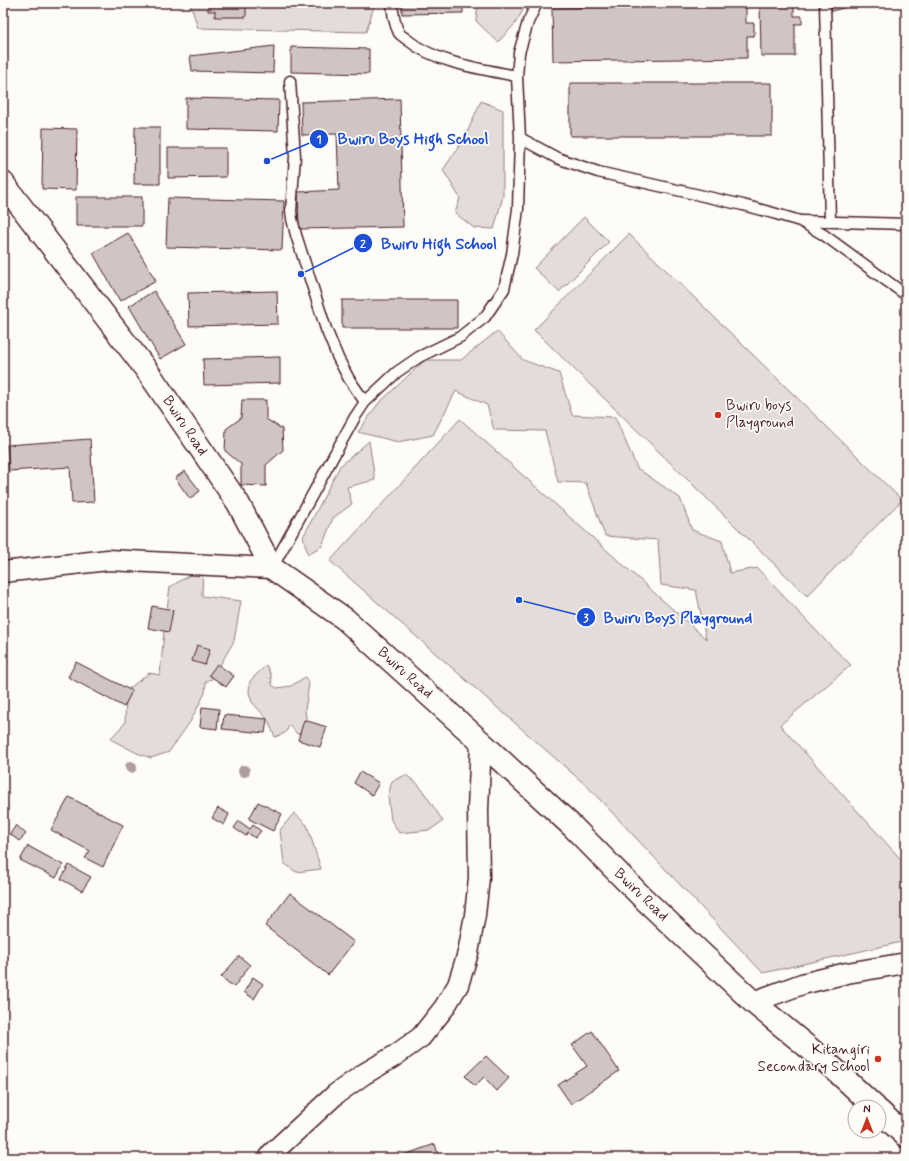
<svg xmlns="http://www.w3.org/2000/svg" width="909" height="1161" font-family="Mynerve,sans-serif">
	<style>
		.green { fill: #e3dcda; stroke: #967e82 }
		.building { fill: #d0c5c4; stroke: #4a1f2b }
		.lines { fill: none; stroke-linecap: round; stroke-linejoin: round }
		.lane-casing { stroke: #4a1f2b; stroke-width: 13 }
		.street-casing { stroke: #4a1f2b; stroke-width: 23 }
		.secondary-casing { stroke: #4a1f2b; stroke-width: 25 }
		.lane { stroke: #fdfcf7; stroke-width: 10 }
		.street { stroke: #fdfcf7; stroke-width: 20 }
		.secondary { stroke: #fdfcf7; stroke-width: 22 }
		.tree { fill: #af9c9f }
		.poi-dot { fill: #c8321e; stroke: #fdfcf7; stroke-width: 1.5 }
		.labels { text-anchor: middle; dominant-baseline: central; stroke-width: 3.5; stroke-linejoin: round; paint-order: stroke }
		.poi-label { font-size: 15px; fill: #4a1f2b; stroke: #fdfcf7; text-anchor: start }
		.street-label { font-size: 15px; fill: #4a1f2b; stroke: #fdfcf7 }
		.leader { fill: none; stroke: #1d4ed8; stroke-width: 1.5 }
		.callout-dot { fill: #1d4ed8; stroke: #fdfcf7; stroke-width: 1.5 }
		.mark-label { font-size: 12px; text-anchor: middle; font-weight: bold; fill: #fff }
		.callout-label { font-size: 16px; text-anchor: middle; font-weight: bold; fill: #1d4ed8; stroke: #fdfcf7; stroke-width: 3.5; stroke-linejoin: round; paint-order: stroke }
	</style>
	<rect width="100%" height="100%" fill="#fdfcf7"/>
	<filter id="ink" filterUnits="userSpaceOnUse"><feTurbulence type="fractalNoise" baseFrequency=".025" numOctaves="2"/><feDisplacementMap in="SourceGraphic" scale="8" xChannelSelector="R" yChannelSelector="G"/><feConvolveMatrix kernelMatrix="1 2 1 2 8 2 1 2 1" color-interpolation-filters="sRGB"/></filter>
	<g filter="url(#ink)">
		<!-- green -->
		<path class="green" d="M190,3H375L366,32L198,28Z
			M478,3H527L515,24L498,42L476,21Z
			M481,101L503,110V196L494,229L474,228L455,213L460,198L443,170L465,137Z
			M584,217L609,242L559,292L534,268Z
			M629,234L902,500L807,596L534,330Z
			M497,331L523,360L559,373L572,415L615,417L637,468L680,498L692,530L722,541L730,573L757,568L825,640L851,665L780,725L906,865V941L763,973L588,787L330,561L460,419L706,639L696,590L661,585L658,540L605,536L586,483L558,482L545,431L494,430L487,405L456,391L433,435L398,442L358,432L378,404L425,360H461Z
			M369,441L375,480L347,487L352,504L333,518L322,546L308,554L303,537L340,466Z
			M203,567L202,596L241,601L234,641L212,679L206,681L205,693L190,722L169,752L151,758L137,753L110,739L125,723L126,691L149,673L160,675L164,631L170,587Z
			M266,665L271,675L272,685L277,688L291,686L305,677L309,684L305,710L308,733L297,734L290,725L285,733L275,737L268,720L252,702L249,693L250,681Z
			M406,775L419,785L443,821L430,830L399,833L391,820L388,796L392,781Z
			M294,813L307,825L321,869L296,872L284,863L280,830Z"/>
		<!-- building -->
		<path class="building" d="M208,3H240V5H246V17H215V11H208Z
			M402,3H463V13L402,14Z
			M794,3V16H802V24H795V56H761L760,4Z
			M830,3H845L847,7L832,11Z
			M746,5V23H754V36H747V58L553,61L552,8Z
			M274,46L273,73L192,71L190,56Z
			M291,47L369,49V74L291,72Z
			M570,83H772V136H570Z
			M186,98L279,100L278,131L186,129Z
			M400,99L403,227L299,229L298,192L339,190L337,134L302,135L301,102Z
			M135,127H160V184H134Z
			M43,128L77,129L76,190L42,189Z
			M168,148H226V177L168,178Z
			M76,197H142V226H76Z
			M168,198L284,201L282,250L166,247Z
			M128,233L156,281L120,301L93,253Z
			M154,291L186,344L160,359L129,306Z
			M277,291L278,324L189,326L188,293Z
			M342,300H457V328H342Z
			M280,357V383L204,385L203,359Z
			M242,400H266V419L282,429L283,450L266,465V486L241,485V464L225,451L226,429L241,418Z
			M90,439L94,502L72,503L70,467L9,471L7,445Z
			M185,471L200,491L190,499L175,478Z
			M152,606L173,610L169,632L148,628Z
			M197,645L210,649L205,665L192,661Z
			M76,662L132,691L124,707L68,677Z
			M217,664L234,676L226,687L209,675Z
			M202,707L219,709L217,729L200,727Z
			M224,715L267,719L265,733L222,729Z
			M304,720L327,727L320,747L298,740Z
			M360,772L379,783L372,795L354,783Z
			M69,797L123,825L103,867L85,858L90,851L51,830Z
			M258,802L282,814L273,831L249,819Z
			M218,808L229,814L224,825L212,818Z
			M239,821L250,829L253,825L261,831L255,838L248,833L246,836L234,828Z
			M16,825L26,834L19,841L10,834Z
			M28,846L63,865L56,878L20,860Z
			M69,865L91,877L82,891L61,879Z
			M290,893L354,942L328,975L265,926Z
			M239,956L250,965L234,987L221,977Z
			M253,977L263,984L254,999L244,992Z
			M592,1031L619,1071L571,1104L558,1085L587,1066L572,1045Z
			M486,1056L509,1078L497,1091L484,1077L475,1086L465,1076Z
			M435,1144L439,1158H395Z"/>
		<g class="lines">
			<!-- lane casing -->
			<g class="lane-casing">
				<path id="lane" d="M392,3C393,14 394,23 399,33C401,36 406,38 409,41C437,63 481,69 517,76
					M825,3L830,221
					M290,81L295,156L291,211L292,219L296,235L326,329L338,358L349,379L365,402
					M520,138L557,158L598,172L743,205L773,213L800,221L824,235L906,295
					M802,221L906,224
					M272,568L355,417L365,402L397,372L419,357L460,337L485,317L504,289L512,254L518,209L520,138L517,76L519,53L528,22L537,3"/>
			</g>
			<!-- street casing -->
			<g class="street-casing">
				<path id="street" d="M3,572L108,560L272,568
					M753,1002L802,984L847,973L906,963
					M271,1154L336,1094L364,1074L393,1057L421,1037L444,1008L458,985L468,953L475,915L479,878L478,809L481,742"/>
			</g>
			<!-- secondary casing -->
			<g class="secondary-casing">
				<path id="secondary" d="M3,183L148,372L238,503L272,568L345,619L481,742L572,826L643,898L753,1002L832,1067L875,1107
					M879,1111L906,1136"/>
			</g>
			<!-- lane -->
			<use href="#lane" class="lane"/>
			<!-- street -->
			<use href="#street" class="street"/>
			<!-- secondary -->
			<use href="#secondary" class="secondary"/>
		</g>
		<!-- trees -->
		<g class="tree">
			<circle cx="131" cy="767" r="6"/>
			<circle cx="244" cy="771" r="6"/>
		</g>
	</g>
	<!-- markers -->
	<g class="poi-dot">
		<circle cx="718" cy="415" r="4"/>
		<circle cx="878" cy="1059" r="4"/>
	</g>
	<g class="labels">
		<!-- poi labels -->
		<g class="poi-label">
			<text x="726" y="406">Bwiru boys<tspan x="726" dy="17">Playground</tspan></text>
			<text x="870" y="1050" text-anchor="end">Kitangiri<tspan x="870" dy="17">Secondary School</tspan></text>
		</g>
		<!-- street labels -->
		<g class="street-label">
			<text transform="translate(185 426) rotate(56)">Bwiru Road</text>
			<text transform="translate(405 673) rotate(42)">Bwiru Road</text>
			<text transform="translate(641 895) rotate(44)">Bwiru Road</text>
		</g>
	</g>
	<!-- callouts -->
	<path class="leader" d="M267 161L319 139M301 274L363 243M519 600L586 617"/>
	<g class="callout-dot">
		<circle cx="267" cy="161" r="4"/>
		<circle cx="301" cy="274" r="4"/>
		<circle cx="519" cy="600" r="4"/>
		<circle cx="319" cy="139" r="10"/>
		<circle cx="363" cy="243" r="10"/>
		<circle cx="586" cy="617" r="10"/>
	</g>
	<g class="mark-label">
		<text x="319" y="143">1</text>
		<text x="363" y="248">2</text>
		<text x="586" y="622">3</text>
	</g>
	<g class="callout-label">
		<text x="413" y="144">Bwiru Boys High School</text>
		<text x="439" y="249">Bwiru High School</text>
		<text x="678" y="623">Bwiru Boys Playground</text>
	</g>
	<!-- margin -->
	<rect width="909" height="1161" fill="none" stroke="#fdfcf7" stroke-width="16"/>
	<rect x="8" y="8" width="893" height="1145" fill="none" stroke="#4a1f2b" stroke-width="1.5" filter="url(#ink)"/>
	<!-- north arrow -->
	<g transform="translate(867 1119)"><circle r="19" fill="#fdfcf7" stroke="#b5a4a5"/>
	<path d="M0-3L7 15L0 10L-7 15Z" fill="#c8321e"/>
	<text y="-6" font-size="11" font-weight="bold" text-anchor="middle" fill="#4a1f2b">N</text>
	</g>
</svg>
